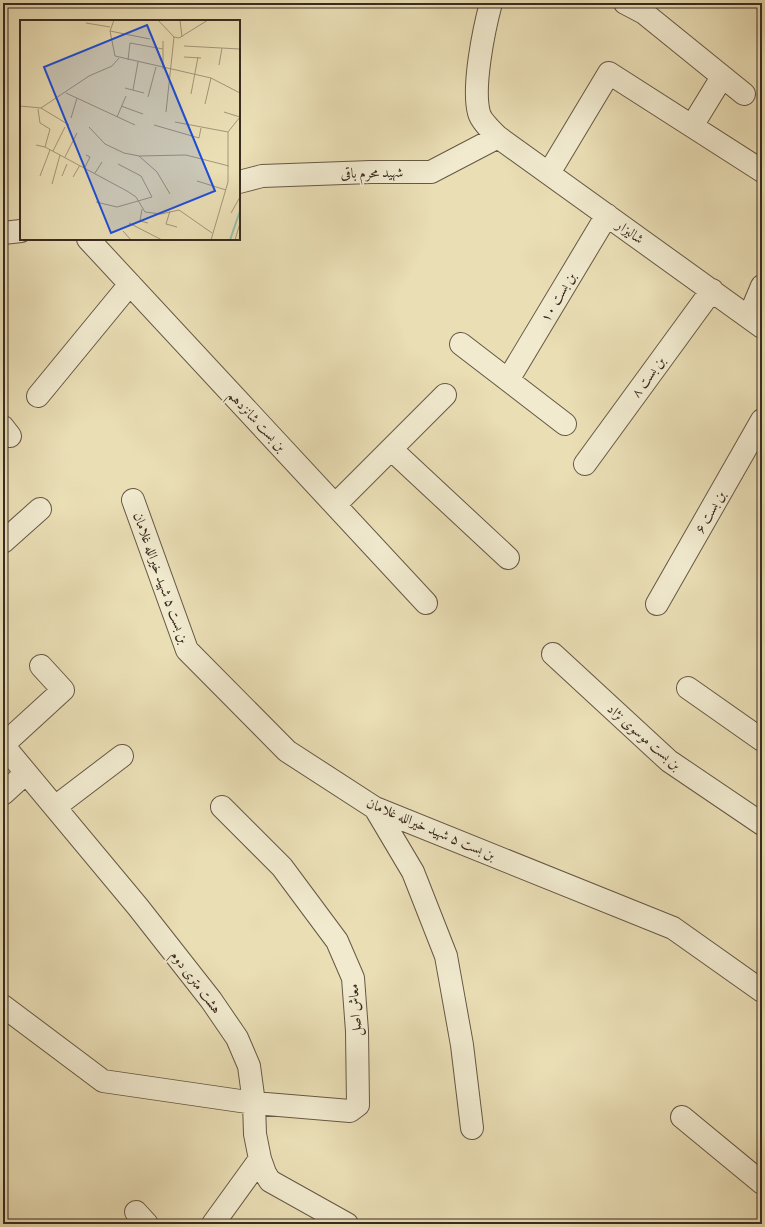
<svg xmlns="http://www.w3.org/2000/svg" width="765" height="1227" font-family="'IM FELL Double Pica',Amiri,serif">
	<style>
		.lines { fill: none; stroke-linecap: round; stroke-linejoin: round }
		.minor-casing { stroke: #655844; stroke-width: 24 }
		.minor { stroke: #f1eacf; stroke-width: 22 }
		.labels { text-anchor: middle; dominant-baseline: central; stroke-width: 3.5; stroke-linejoin: round; paint-order: stroke }
		.street-label { font-size: 14px; fill: #392b1f; stroke: #f1eacf }
		.inset-river { fill: none; stroke: #98bcaa; stroke-width: 2 }
		.inset-road { fill: none; stroke: #a39679; stroke-width: 1 }
		.view { fill: #1d4ed8; fill-opacity: 0.15; stroke: #1d4ed8; stroke-width: 2 }
		.inset-edge { fill: none; stroke: #392b1f; stroke-width: 2 }
	</style>
	<rect width="100%" height="100%" fill="#eadeb5"/>
	<filter id="stains"><feTurbulence type="fractalNoise" baseFrequency=".005" numOctaves="4"/><feColorMatrix values="0 0 0 0 .2 0 0 0 0 .09 0 0 0 0 .02 0 0 0 .5 -.17"/></filter>
	<radialGradient id="worn" r=".72"><stop offset=".6" stop-color="#630" stop-opacity="0"/><stop offset="1" stop-color="#630" stop-opacity=".3"/></radialGradient>
	<g class="lines">
		<!-- minor casing -->
		<g class="minor-casing">
			<path id="minor" d="M491,3C484,29 472,87 479,113C481,121 492,131 498,137L762,327
				M625,3L644,13L744,94
				M692,126L722,77
				M549,173L609,73L762,171
				M239,182L262,176L371,172H431L498,137
				M3,233L21,231
				M88,239L426,603
				M749,317L762,286
				M461,344L565,424
				M508,380L607,215
				M38,396L130,284
				M3,427L10,436
				M391,449L508,558
				M585,464L712,290
				M133,500L187,650L287,751L375,808L673,928L762,991
				M335,505L445,395
				M3,542L40,509
				M657,604L762,420
				M553,654L669,761L762,824
				M688,688L762,740
				M3,745L138,907L211,1000L237,1038L249,1066L254,1103L255,1134L260,1159L265,1173L270,1181L347,1224
				M3,745L63,690L41,666
				M3,794L26,773
				M55,807L122,756
				M375,808L413,872L446,956L462,1045L472,1128
				M3,1006L103,1081L254,1103L350,1111L358,1105L357,1031L353,978L337,941L282,867L222,807
				M682,1117L762,1183
				M136,1212L147,1224
				M213,1224L260,1159"/>
		</g>
		<!-- minor -->
		<use href="#minor" class="minor"/>
	</g>
	<g class="labels">
		<!-- street labels -->
		<g class="street-label">
			<text transform="translate(372 173) rotate(-1)">شهید محرم باقی</text>
			<text transform="translate(630 232) rotate(36)">شالیزار</text>
			<text transform="translate(558 297) rotate(-59)">بن بست ۱۰</text>
			<text transform="translate(648 377) rotate(-54)">بن بست ۸</text>
			<text transform="translate(257 421) rotate(47)">بن بست شانزدهم</text>
			<text transform="translate(710 512) rotate(-60)">بن بست ۶</text>
			<text transform="translate(161 578) rotate(70)">بن بست ۵ شهید خیرالله غلامان</text>
			<text transform="translate(644 737) rotate(41)">بن بست موسوی نژاد</text>
			<text transform="translate(431 829) rotate(23)">بن بست ۵ شهید خیرالله غلامان</text>
			<text transform="translate(196 982) rotate(53)">هشت متری دوم</text>
			<text transform="translate(355 1010) rotate(-94)">معاش اصل</text>
		</g>
	</g>
	<!-- overview -->
	<g transform="translate(20 20)">
		<rect width="220" height="220" fill="#eadeb5"/>
		<path class="inset-river" d="M210,220L220,191"/>
		<path class="inset-road" d="M94,0L90,11L95,36L191,58L220,73M138,0L154,17L159,18L188,0M160,0L162,17M66,3L90,7M90,11L130,19M164,26L220,29M164,37L181,38M108,40L110,23L143,29M199,45L202,28M143,49V21M105,68L124,73M113,70L118,42M46,73L115,105M171,74L178,37M128,77L136,47M185,84L191,58M0,86L21,88L69,56L92,46L99,38M101,86L123,94M21,88L49,105M18,89L20,103L30,109L25,127M146,92L154,17M204,92L220,97M97,97L106,76M51,98L57,78M155,102L208,112M134,105L179,118L181,108M69,107L85,124L104,133L119,136L166,135L209,146M16,125L25,127L107,171L116,177L125,192L141,194L159,190L192,213M33,131L45,107M119,136L137,152L150,174M45,137L57,113M65,147L70,137L66,135M75,153L82,142M20,156L30,130M42,156L47,144M53,157L60,145M177,161L206,170M32,164L40,135M76,182L97,187L132,177L121,156L98,144M122,189L120,201L128,203M150,191L146,204L157,207M211,193L220,177M109,203L142,220M103,211L111,220M191,220L208,162V112L220,97M215,220L220,203"/>
		<path class="view" d="M127,5L195,171L91,213L24,47Z"/>
		<rect width="220" height="220" class="inset-edge"/>
	</g>
	<!-- margin -->
	<rect width="765" height="1227" fill="none" stroke="#eadeb5" stroke-width="16"/>
	<rect x="4" y="4" width="757" height="1219" fill="none" stroke="#392b1f" stroke-width="2"/>
	<rect x="8" y="8" width="749" height="1211" fill="none" stroke="#392b1f"/>
	<rect width="100%" height="100%" filter="url(#stains)"/>
	<rect width="100%" height="100%" fill="url(#worn)"/>
</svg>
